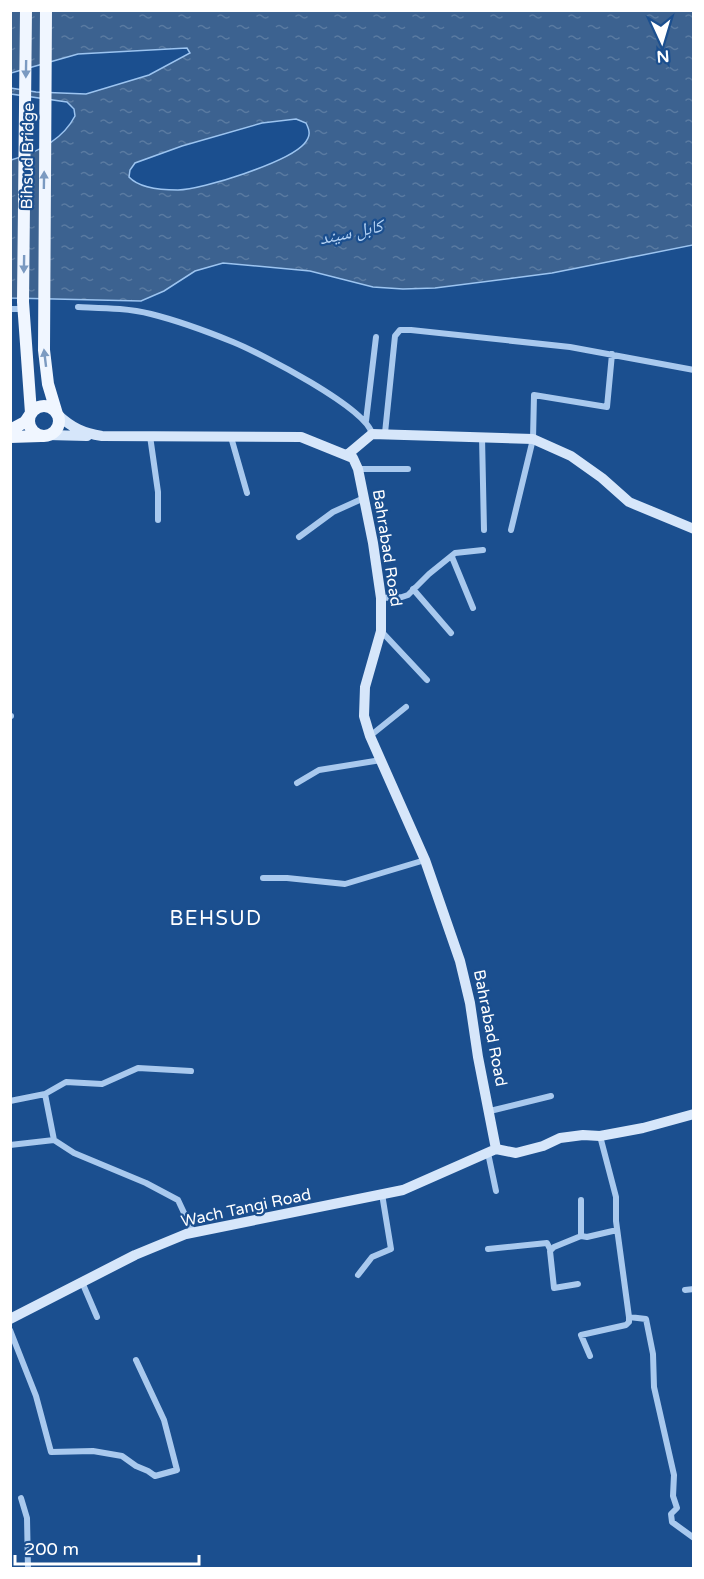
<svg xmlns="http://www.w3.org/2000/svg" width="704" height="1579" font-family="'Varela Round','Noto Naskh Arabic',sans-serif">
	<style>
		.water { fill: url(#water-ripples); stroke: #9cc4f0; stroke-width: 1.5; fill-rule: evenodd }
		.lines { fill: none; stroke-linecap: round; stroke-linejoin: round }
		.street { stroke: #a9c9ee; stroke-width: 6 }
		.secondary { stroke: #d6e6fa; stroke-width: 10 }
		.primary { stroke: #f0f6ff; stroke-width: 12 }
		.oneway { fill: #7b9ac1 }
		.labels { text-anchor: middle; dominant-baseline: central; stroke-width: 4.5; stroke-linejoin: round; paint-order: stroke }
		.street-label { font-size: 16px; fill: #fff; stroke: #1b4f8f }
		.water-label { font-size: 18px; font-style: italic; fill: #b5d3f5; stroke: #1b4f8f }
		.quarter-label { font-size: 20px; letter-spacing: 1.5px; fill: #fff; stroke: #1b4f8f }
	</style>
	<defs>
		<pattern id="water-ripples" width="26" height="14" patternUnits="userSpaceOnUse" patternTransform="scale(1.5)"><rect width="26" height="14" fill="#3c6290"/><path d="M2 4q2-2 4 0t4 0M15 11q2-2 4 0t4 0" fill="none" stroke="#597aa1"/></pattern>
	</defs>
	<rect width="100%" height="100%" fill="#1b4f8f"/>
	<!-- water -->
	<path class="water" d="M11,11H693V245L552,273L435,288L403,289L373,287L310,271L223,263L195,271L164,291L141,301L11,298V160C36,153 62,141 75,116L74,109L67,102L11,94L10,88L36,92L86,94L149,75L190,53L187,48L78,54L11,73ZM296,119L306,123C310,131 311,136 304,144C288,162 202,190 178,190C163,190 139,188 129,177L130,170L135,163L182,146L262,123Z"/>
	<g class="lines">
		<!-- street -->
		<path class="street" d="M78,307C102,308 127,308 151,314C179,321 206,331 233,342C260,353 367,408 372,434
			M10,309H23
			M366,421L376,337
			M385,433L395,336L400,330H411L570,347L694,370
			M150,436L158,492V520
			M231,437L247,493
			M482,437L484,530
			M358,469H408
			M511,530L533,439L534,395L607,407L612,354
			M299,537L333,512L364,498
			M452,557L473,608
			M413,589L451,633
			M381,598L402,597L408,595L429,574L455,553L483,550
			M381,631L427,680
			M10,716H11
			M370,736L406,707
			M297,783L319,770L381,760
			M263,878H287L345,884L425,860
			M45,1094L66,1082L102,1084L138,1068L191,1071
			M10,1101L45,1094L54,1140L74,1153L146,1183L178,1200L193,1232
			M490,1111L551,1096
			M600,1136L616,1197V1221L629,1317L646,1319L653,1354L654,1387L674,1475L673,1496L677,1508L671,1514L672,1522L694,1538
			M10,1145L54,1140
			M488,1153L496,1191
			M581,1200V1236L587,1237L617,1230
			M488,1249L547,1243L550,1249
			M358,1275L372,1257L391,1249L382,1194
			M82,1282L97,1317
			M578,1284L554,1288L550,1251L554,1247L581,1236
			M685,1290L694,1289
			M10,1330L36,1396L51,1452L93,1451L122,1456L136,1466L148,1471L155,1476L177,1470L164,1420L136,1360
			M590,1356L581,1335L626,1325L629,1322V1317
			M21,1498L27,1518L28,1568"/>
		<!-- secondary -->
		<path class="secondary" d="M57,414C72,428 83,433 102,436L301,437L353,458L358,469L373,543L381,598V631L365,687L364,716L370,736L425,860L460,961L470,1003L478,1057L496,1149
			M48,435L87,436
			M347,455L372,434L533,439L571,456L602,478L629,502L694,529
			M496,1149L516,1153L543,1146L560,1138L583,1135L600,1136L643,1128L694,1114
			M10,1319L135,1255L186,1234L403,1190L496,1149"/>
		<!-- primary -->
		<path class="primary" d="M46,10L44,350L48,384L57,414
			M29 421a15 15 0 1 1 30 0a15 15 0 1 1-30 0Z
			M10,430L25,422L31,413L23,302L26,10
			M10,437L41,436"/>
	</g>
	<!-- one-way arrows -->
	<defs><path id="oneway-solid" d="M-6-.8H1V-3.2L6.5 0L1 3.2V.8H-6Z" transform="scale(1.5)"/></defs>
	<g class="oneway">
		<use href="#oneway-solid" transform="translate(26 69) rotate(91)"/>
		<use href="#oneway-solid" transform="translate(44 180) rotate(-89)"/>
		<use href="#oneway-solid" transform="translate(24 264) rotate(91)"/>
		<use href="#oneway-solid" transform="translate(45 358) rotate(-97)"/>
	</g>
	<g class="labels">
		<!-- street labels -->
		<g class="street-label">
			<text transform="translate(28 156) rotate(-89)">Bihsud Bridge</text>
			<text transform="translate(387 548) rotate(81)">Bahrabad Road</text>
			<text transform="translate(490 1028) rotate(79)">Bahrabad Road</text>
			<text transform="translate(246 1208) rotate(-12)">Wach Tangi Road</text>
		</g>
		<!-- water labels -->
		<g class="water-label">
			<text transform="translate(351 232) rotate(-12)">کابل سيند</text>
		</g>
		<!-- quarter labels -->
		<g class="quarter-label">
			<text x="216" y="919">BEHSUD</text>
		</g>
	</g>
	<!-- border -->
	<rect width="704" height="1579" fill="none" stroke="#ffffff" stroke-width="24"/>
	<!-- north arrow -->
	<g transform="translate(662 42) rotate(176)" stroke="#1b4f8f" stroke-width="4.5" paint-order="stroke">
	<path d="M0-4.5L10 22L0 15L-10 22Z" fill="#ffffff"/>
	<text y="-9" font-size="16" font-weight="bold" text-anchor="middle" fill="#ffffff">N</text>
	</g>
	<!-- scale -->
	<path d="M15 1555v9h184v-9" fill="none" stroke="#ffffff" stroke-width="3"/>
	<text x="24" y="1555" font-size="18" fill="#ffffff" stroke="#1b4f8f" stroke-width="4.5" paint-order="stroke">200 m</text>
</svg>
